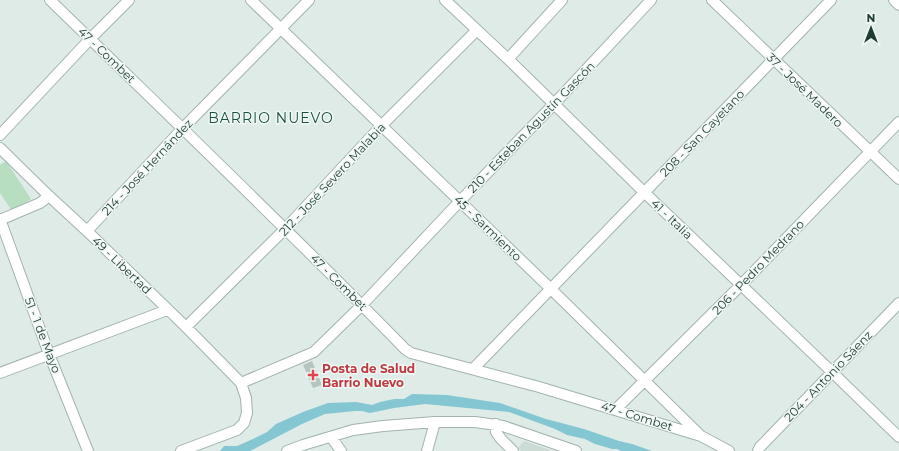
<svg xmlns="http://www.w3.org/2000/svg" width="899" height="451" font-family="Montserrat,sans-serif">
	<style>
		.built { fill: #cddbd5 }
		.green { fill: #b7dec1 }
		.water { fill: #84c7d3 }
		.building { fill: #b4c6bf }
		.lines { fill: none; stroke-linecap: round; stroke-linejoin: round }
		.street-casing { stroke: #a2b3ad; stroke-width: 12 }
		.street { stroke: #fff; stroke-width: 10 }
		.health-dot { fill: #e0444e; stroke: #f0f8f4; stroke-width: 1.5 }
		.labels { text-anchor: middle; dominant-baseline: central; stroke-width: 3; stroke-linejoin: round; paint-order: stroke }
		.street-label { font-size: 12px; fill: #1f3c34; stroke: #f0f8f4 }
		.health-label { font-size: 12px; font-weight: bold; fill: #be3a42; stroke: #f0f8f4; text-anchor: start }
		.quarter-label { font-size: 14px; letter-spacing: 1px; fill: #1b4f42; stroke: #f0f8f4 }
	</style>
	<rect width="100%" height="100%" fill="#dfebe6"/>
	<!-- built -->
	<path class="built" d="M524,441L553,451H521L518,448Z"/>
	<!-- green -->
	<path class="green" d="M6,161L31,199L12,211L0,193V165Z"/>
	<!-- water -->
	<path class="water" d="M412,394L447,395L500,403L546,419L584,429L619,441L632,444L652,451H621L617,449H612L595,444L585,439L567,435L555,429L509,412L425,404L394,408L370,413L362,411H355L325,414L302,424L250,451H220L224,446H237L253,439L267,432L276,424L303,412L328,403L356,402L372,405L380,402L394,399H404Z"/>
	<!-- building -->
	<path class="building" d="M312,361L322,385L313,388L303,365Z"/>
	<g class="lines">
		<!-- street casing -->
		<g class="street-casing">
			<path id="street" d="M50,0C169,116 289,230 405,349L411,353L539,387L701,436
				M251,0L551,289L701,436L729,451
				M445,0L508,59L645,193L832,372L899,437
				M712,0L899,179
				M894,0L899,5
				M508,59L562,0
				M0,135L90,39L129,0
				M0,148L49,196L87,231L186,327L241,383L246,398L247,413L244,423L237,430L181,451
				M0,219L49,354L88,451
				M0,220L40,203L49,196
				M87,231L183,128L309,0
				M186,327L285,229L381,126L477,30
				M473,369L831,0
				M0,373L167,310
				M241,383L314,352L317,349L362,305L460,201L554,104L651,0
				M616,409L741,285L899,122
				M496,424V432L501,439L513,451
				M331,437L341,451
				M287,451L303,445L353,430L383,426L435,422H475L503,426L576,451
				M427,451L435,422
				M758,451L760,447L899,303"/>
		</g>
		<!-- street -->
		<use href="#street" class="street"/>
	</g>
	<!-- markers -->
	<path class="health-dot" d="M311 369h4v4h4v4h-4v4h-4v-4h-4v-4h4z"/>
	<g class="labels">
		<!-- street labels -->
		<g class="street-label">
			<text transform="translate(107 55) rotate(44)">47 - Combet</text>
			<text transform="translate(805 90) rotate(44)">37 - José Madero</text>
			<text transform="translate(531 127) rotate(-46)">210 - Esteban Agustín Gascón</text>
			<text transform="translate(702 133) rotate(-46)">208 - San Cayetano</text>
			<text transform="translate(147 167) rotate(-47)">214 - José Hernández</text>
			<text transform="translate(332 179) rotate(-47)">212 - José Severo Malabia</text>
			<text transform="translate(672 219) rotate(44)">41 - Italia</text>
			<text transform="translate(488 228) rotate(44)">45 - Sarmiento</text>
			<text transform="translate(122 265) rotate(44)">49 - Libertad</text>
			<text transform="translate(758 267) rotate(-46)">206 - Pedro Medrano</text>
			<text transform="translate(339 282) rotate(45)">47 - Combet</text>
			<text transform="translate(43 335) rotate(69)">51 - 1 de Mayo</text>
			<text transform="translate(828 376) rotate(-46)">204 - Antonio Sáenz</text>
			<text transform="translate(637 416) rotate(17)">47 - Combet</text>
		</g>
		<!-- health labels -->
		<g class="health-label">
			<text x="322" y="368">Posta de Salud<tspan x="322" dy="14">Barrio Nuevo</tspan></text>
		</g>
		<!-- quarter labels -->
		<g class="quarter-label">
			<text x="271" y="118">BARRIO NUEVO</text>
		</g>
	</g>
	<!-- north arrow -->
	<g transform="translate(871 28)" stroke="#f0f8f4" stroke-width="3" paint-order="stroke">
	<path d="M0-3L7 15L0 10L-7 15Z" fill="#1f3c34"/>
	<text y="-6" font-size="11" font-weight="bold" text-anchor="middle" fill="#1f3c34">N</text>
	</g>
</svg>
